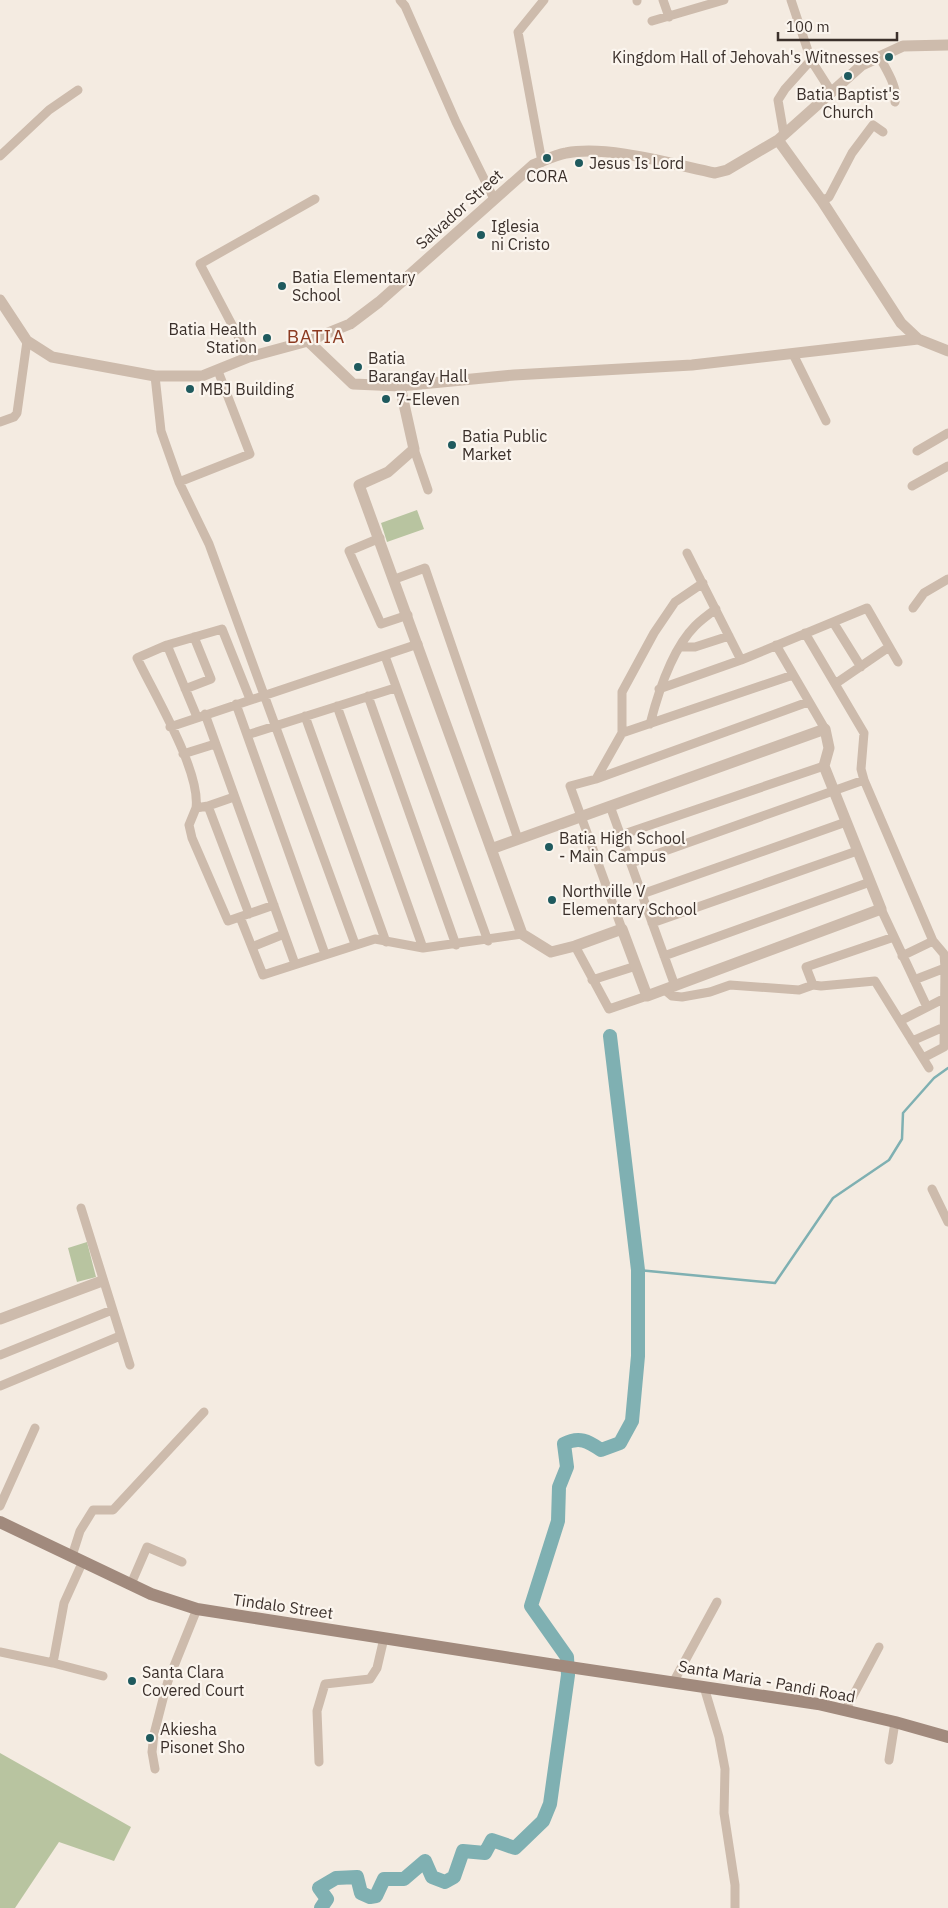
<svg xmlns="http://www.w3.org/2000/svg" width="948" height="1908" font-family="'IBM Plex Sans',sans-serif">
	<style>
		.grass { fill: #b8c4a0 }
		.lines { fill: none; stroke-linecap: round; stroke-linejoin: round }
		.stream { stroke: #7fb0b2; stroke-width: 2.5 }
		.river { stroke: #7fb0b2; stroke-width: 14 }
		.minor { stroke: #cdbbac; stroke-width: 9 }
		.tertiary { stroke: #cdbbac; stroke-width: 11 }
		.secondary { stroke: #a18a7d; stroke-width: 12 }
		.poi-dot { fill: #1f5a5e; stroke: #fbf5ee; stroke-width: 2 }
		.labels { text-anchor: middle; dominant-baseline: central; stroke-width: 4.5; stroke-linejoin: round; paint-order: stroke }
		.poi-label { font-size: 16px; fill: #3b302b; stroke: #fbf5ee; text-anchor: start }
		.street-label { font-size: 16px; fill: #3b302b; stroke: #fbf5ee }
		.quarter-label { font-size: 19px; letter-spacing: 1px; fill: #8c3b22; stroke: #fbf5ee }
	</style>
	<rect width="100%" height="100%" fill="#f4ebe1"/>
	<!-- grass -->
	<path class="grass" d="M417,510L424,529L387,542L381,523Z
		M87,1242L96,1277L77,1282L68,1248Z
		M0,1753L131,1827L114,1861L59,1842L15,1908H0Z"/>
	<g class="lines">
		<!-- stream -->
		<path class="stream" d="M638,1270L775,1283L833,1198L889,1160L902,1139L903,1113L934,1078L948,1068"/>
		<!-- river -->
		<path class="river" d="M321,1908L327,1899L319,1888L336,1878L357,1877L361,1893L370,1897L376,1896L384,1879H404L425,1861L432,1877L445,1882L454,1877L463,1851L485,1853L492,1840L515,1848L543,1821L550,1804L568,1675L567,1657L531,1606L558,1521L559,1487L567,1467L564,1444C579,1436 588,1441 601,1450L620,1443L632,1421L638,1356V1270L610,1036"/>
		<!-- minor -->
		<path class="minor" d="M400,0L405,6L456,122L494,199
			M637,0V1
			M663,0L669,17
			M652,21L724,0
			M879,56C885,68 899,88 895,102
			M811,60L832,93
			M784,135L778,100L785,89L811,60L791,0
			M0,156L49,110L78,90
			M542,162L518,32L544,0
			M822,201L829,197L852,153L873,125L883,132
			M793,354L826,421
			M249,357L200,264L315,199
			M155,376L161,431L179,482L209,544L355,944
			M0,422L14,417L17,413L27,341
			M414,449L428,490
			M917,451L948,433
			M179,482L250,454L218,371
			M912,486L948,466
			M380,538L349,551L381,624L408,615
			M687,553L741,660
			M395,579L425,568L518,839
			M913,608L924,593L948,579
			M833,622L861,667
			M805,633L864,733L861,769L864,780L933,941L944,954L945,968L944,1047L923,1058
			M167,645L197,717
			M776,645L825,729
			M681,647H695L729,636
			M385,656L488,941
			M835,684L889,647
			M185,689L211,679L194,637
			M659,689L741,660L867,608L898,662
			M368,696L456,945
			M236,704L325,954
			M337,706L423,948
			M205,714L295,964
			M305,716L386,942
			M650,724C658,693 672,649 695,626C701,620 709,614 716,609
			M170,727L418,644
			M622,733L793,675
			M247,735L395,688
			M183,754L215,744
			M596,779L808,702
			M234,797L208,806L196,808L189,825L192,838L228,921L274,905
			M208,806L249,914
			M610,806L675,986
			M196,808C201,771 154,694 137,658L167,645L222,629L250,699
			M621,835L824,766
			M631,863L864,780
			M642,894L846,822
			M881,909L927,1007
			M240,917L263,975L375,939L423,948L522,934
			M652,923L857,851
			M622,929L570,786L596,779L622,733V692L654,633L675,602L703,583
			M575,946L609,1009L647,996
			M252,947L284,934
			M664,956L870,882
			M902,956L933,941
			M592,980L636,966
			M914,980L945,968
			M813,985L806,967L894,937
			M665,990L672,996L682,997L710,992L730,985L799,990L813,985L821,986L875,981L929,1068
			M900,1021L945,998
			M912,1041L944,1027
			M932,1189L948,1222
			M81,1208L130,1365
			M0,1355L112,1310
			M0,1386L120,1336
			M0,1506L35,1428
			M72,1556L80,1531L93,1510H113L204,1412
			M83,1561L64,1603L53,1663L103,1676
			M131,1584L147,1547L182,1562
			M0,1652L53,1663
			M674,1681L717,1602
			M704,1687L719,1737L725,1769L724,1813L735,1885V1908
			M846,1709L879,1647
			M889,1760L895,1722
			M319,1762L317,1711L325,1684L370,1679L377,1668L384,1638
			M155,1769L152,1752L154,1734L163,1699L168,1681L197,1609"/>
		<!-- tertiary -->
		<path class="tertiary" d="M778,140L822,201L901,323L918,339L948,351
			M0,300L27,341L52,357L155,376H202L249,357L308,341L350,324L379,302L533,165C544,161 554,155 566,153C608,145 672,164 715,173L727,170L778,140L862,65L903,46L948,45
			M308,341L353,384L400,386L514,375L692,365L918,339
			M400,386L414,449L388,472L359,485L522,934L551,952L575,946L622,929L647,996L881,909L824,766L829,748L825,729L491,849
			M0,1319L102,1281"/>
		<!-- secondary -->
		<path class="secondary" d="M0,1522L151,1594L197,1609L549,1664L818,1704L895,1722L948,1737"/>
	</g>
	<!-- markers -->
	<g class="poi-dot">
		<circle cx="889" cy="57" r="5"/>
		<circle cx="848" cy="76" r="5"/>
		<circle cx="547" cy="158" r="5"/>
		<circle cx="579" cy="163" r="5"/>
		<circle cx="481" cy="235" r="5"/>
		<circle cx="282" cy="286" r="5"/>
		<circle cx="267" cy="338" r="5"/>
		<circle cx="358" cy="367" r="5"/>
		<circle cx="190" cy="389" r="5"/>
		<circle cx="386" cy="399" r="5"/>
		<circle cx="452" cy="445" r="5"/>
		<circle cx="549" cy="847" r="5"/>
		<circle cx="552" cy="900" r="5"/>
		<circle cx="132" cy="1681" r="5"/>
		<circle cx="150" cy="1738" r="5"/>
	</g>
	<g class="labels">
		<!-- poi labels -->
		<g class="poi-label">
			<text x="879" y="57" text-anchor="end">Kingdom Hall of Jehovah's Witnesses</text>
			<text x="848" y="94" text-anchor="middle">Batia Baptist's<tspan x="848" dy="18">Church</tspan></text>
			<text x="589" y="163">Jesus Is Lord</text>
			<text x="547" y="176" text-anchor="middle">CORA</text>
			<text x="491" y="226">Iglesia<tspan x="491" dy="18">ni Cristo</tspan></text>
			<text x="292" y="277">Batia Elementary<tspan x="292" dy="18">School</tspan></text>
			<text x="257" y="329" text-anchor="end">Batia Health<tspan x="257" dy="18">Station</tspan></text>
			<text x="368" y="358">Batia<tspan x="368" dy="18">Barangay Hall</tspan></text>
			<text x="200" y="389">MBJ Building</text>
			<text x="396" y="399">7-Eleven</text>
			<text x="462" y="436">Batia Public<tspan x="462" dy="18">Market</tspan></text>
			<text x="559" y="838">Batia High School<tspan x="559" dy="18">- Main Campus</tspan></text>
			<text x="562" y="891">Northville V<tspan x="562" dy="18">Elementary School</tspan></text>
			<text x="142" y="1672">Santa Clara<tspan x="142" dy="18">Covered Court</tspan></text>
			<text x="160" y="1729">Akiesha<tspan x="160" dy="18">Pisonet Sho</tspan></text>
		</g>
		<!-- street labels -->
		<g class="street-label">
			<text transform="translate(459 209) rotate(-42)">Salvador Street</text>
			<text transform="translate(283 1606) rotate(8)">Tindalo Street</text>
			<text transform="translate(767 1681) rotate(10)">Santa Maria - Pandi Road</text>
		</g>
		<!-- quarter labels -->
		<g class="quarter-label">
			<text x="316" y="336">BATIA</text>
		</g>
	</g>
	<!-- scale -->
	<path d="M778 32v8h119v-8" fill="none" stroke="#3b302b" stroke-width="2.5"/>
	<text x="786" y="32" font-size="15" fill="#3b302b" stroke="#fbf5ee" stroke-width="4" paint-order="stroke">100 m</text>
</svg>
